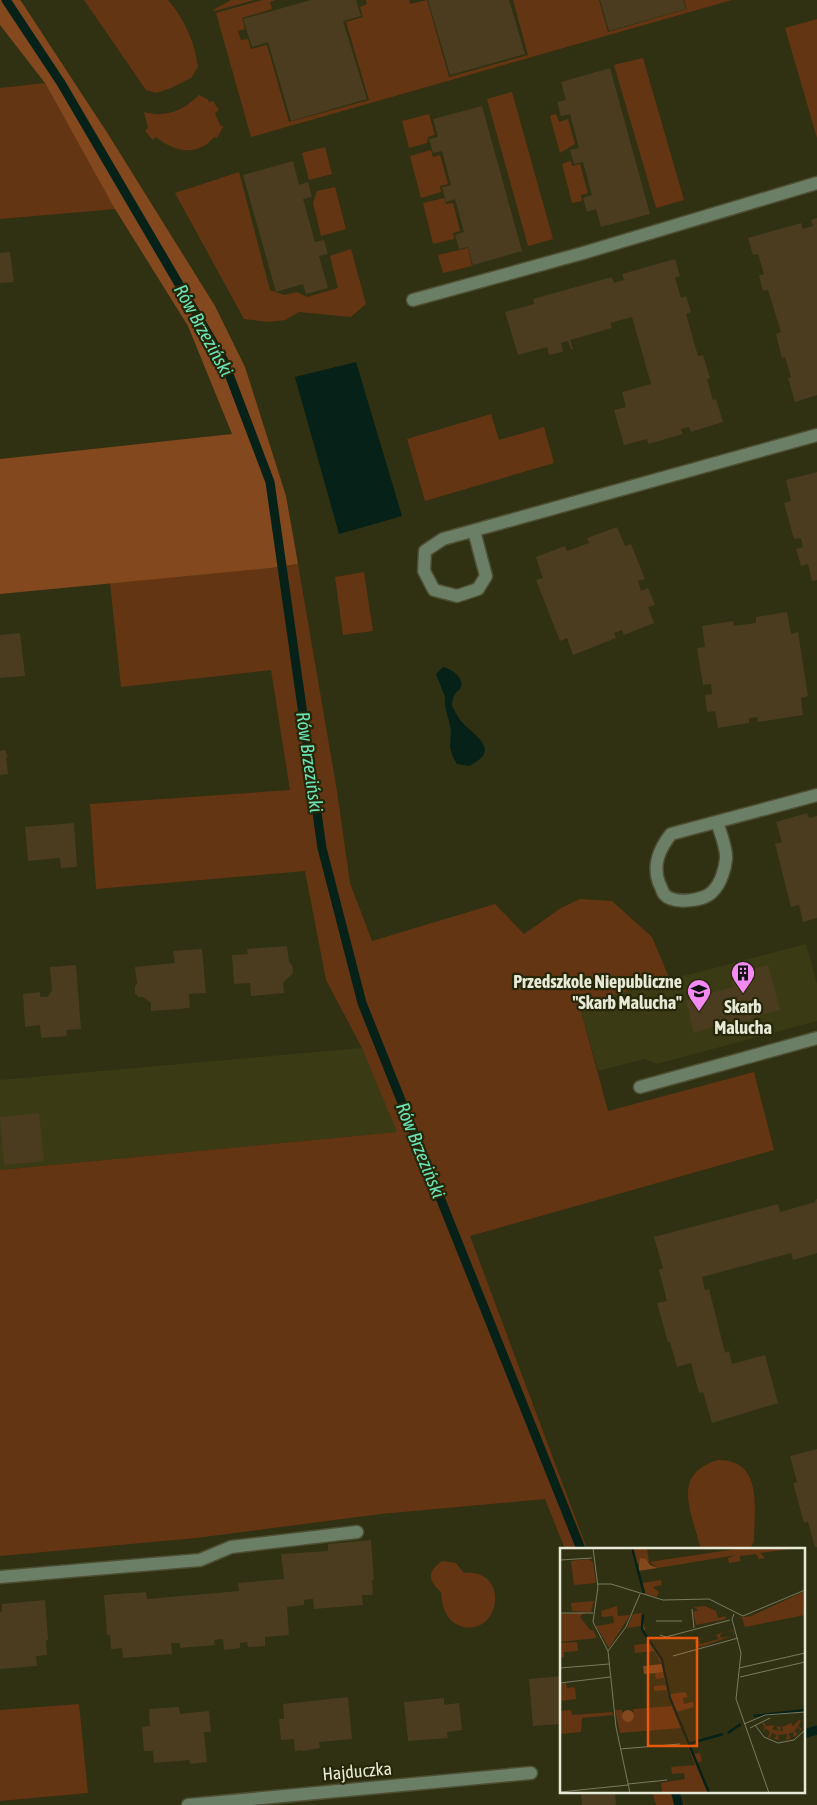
<svg xmlns="http://www.w3.org/2000/svg" width="817" height="1805" font-family="'Asap Condensed',sans-serif">
	<style>
		.built { fill: #3a3b14 }
		.green { fill: #643512 }
		.forest { fill: #83481e }
		.water { fill: #052118 }
		.lines { fill: none; stroke-linecap: round; stroke-linejoin: round }
		.stream { stroke: #052118; stroke-width: 9 }
		.building { fill: #4b3c20 }
		.minor-casing { stroke: #4d4e32; stroke-width: 15 }
		.minor { stroke: #6b7e66; stroke-width: 12 }
		.labels { text-anchor: middle; dominant-baseline: central; stroke-width: 4.5; stroke-linejoin: round; paint-order: stroke }
		.poi-label { font-size: 18px; font-weight: bold; fill: #e8ead8; stroke: #262608; text-anchor: end }
		.street-label { font-size: 18px; fill: #e8ead8; stroke: #262608 }
		.water-label { font-size: 19px; font-style: italic; fill: #6ae4b9; stroke: #262608 }
		.inset-river { fill: none; stroke: #052118; stroke-width: 2.5 }
		.inset-road { fill: none; stroke: #7a7a61; stroke-width: 1 }
		.view { fill: #e8590c; fill-opacity: 0.15; stroke: #e8590c; stroke-width: 2.5 }
		.inset-edge { fill: none; stroke: #e8ead8; stroke-width: 2.5 }
	</style>
	<rect width="100%" height="100%" fill="#303012"/>
	<!-- built -->
	<path class="built" d="M806,944L817,984V1021L657,1064L645,1059L598,1071L579,1003Z
		M362,1048L398,1132L0,1170V1080Z"/>
	<!-- green -->
	<path class="green" d="M84,0H168C184,18 195,43 198,67L191,78L171,88L156,93L146,90Z
		M231,0H254L215,11L213,10Z
		M262,0H276L270,2L272,9L242,18L245,29L238,31L241,40L248,39L251,49L267,45L289,122L369,100L346,22L363,17L360,7L367,4L366,0H409L410,4L427,0L449,77L528,55L513,0H599L608,32L687,9L684,0H732L251,137L216,13Z
		M817,19V138L785,28Z
		M643,58L684,200L656,208L614,65Z
		M45,83L116,209L0,219V88Z
		M512,92L553,239L528,246L487,99Z
		M199,95L207,99L209,102L213,101L219,110L215,113L220,125L223,127L217,138L214,137C198,157 174,152 156,137L153,140L145,131L148,128L144,112C166,118 183,111 199,95Z
		M429,114L435,135L428,137L427,143L409,148L402,121Z
		M556,114L559,122L568,119L575,144L560,153L550,116Z
		M325,147L332,174L309,180L302,153Z
		M431,150L433,157L440,155L448,184L440,186L441,192L421,198L410,156Z
		M571,161L572,166L580,164L588,193L581,195L582,201L572,203L562,164Z
		M239,172L270,290L284,295L297,292L307,297L338,288L330,256L351,249L366,304L351,317L299,312L285,320L269,322L244,319L175,193Z
		M335,187L346,229L321,236L313,203L317,191Z
		M444,198L446,204L453,203L460,231L453,233L454,239L433,244L423,203Z
		M468,248L472,266L443,273L438,255Z
		M491,414L499,440L544,427L554,463L425,501L407,439Z
		M298,564L337,791L350,883L372,941L495,904L524,934L561,908L580,899L612,901L652,937L670,980L579,1004L608,1111L754,1072L774,1150L470,1236L587,1549H565L545,1499L381,1514L196,1538L0,1556V1170L397,1132L362,1048L326,980L305,871L96,889L90,804L290,790L271,670L121,687L110,583L271,568Z
		M364,572L373,631L343,635L335,577Z
		M718,1460C764,1460 754,1509 754,1541L750,1549H701L700,1546C691,1511 671,1474 718,1460Z
		M442,1561L456,1563L464,1573C513,1568 499,1642 458,1625C445,1619 442,1605 441,1592C428,1580 427,1572 442,1561Z
		M79,1704L88,1793L0,1801V1710Z
		M652,1791H679L685,1805H656Z"/>
	<!-- forest -->
	<path class="forest" d="M0,0H20L23,4L108,134L215,306L245,367L286,496L298,564L271,568L0,594V459L232,434L188,326L115,209L45,83L0,25Z"/>
	<!-- water -->
	<path class="water" d="M356,362L402,516L339,534L295,377Z
		M443,667C451,669 464,677 461,687C460,690 457,691 455,694C453,697 452,702 452,706C455,711 457,716 460,720C472,735 504,749 469,766L457,764L453,757L450,747L451,729L445,706V697L436,674Z"/>
	<g class="lines">
		<!-- stream -->
		<path class="stream" d="M6,0L61,83L224,361L270,482L322,848L362,1003L581,1549
			M803,1734L817,1730
			M675,1791L679,1805"/>
	</g>
	<!-- building -->
	<path class="building" d="M311,0H356L361,16L343,21L367,99L291,121L268,42L252,47L243,19Z
		M428,0H509L525,54L450,75Z
		M600,0H683L686,9L609,31Z
		M610,68L650,214L601,227L596,209L587,212L583,198L592,195L583,162L574,164L570,150L579,148L570,114L561,116L557,102L566,100L561,82Z
		M482,106L522,251L473,265L468,247L459,249L455,235L464,232L455,199L446,202L444,194L442,187L451,185L442,151L433,153L429,139L438,137L433,119Z
		M293,161L299,185L308,182L312,197L303,199L315,242L324,240L328,254L319,256L328,288L306,294L303,284L276,292L243,175Z
		M817,218V395L795,402L788,378L791,377L785,357L782,358L776,334L781,332L768,290L763,291L759,276L764,274L758,254L753,255L748,238L801,223L803,229L813,226L811,220Z
		M10,252L14,282L0,283V253Z
		M675,259L680,276L675,278L681,298L686,296L691,312L686,314L698,356L703,355L710,378L707,379L713,400L716,399L723,422L691,432L689,427L681,429L683,434L648,444L647,439L624,445L614,410L626,407L622,392L651,384L632,317L610,323L612,328L570,340L573,349H571L568,341L561,343L563,352L549,355L547,347L518,355L505,312L534,304L533,299L612,277L614,283L624,280L622,274Z
		M817,472V580L812,581L808,564L801,566L796,549L803,547L801,538L794,539L784,503L791,501L786,480Z
		M617,527L625,546L631,544L645,579L638,581L641,591L648,588L655,605L648,607L654,623L624,635L622,630L614,633L616,638L573,655L567,638L560,641L536,580L543,578L536,557L565,546L567,551L589,543L587,538Z
		M787,612L791,634L798,632L808,696L801,698L803,715L758,722L757,717L749,718V723L718,728L715,711L707,712L705,695L712,694L711,684L703,685L697,648L705,647L702,626L733,621L734,626L756,623V617Z
		M20,633L25,676L0,678V635Z
		M5,750L8,757H6L8,774L0,775V751Z
		M807,813L809,818L817,816V918L803,922L799,905L791,907L775,844L782,842L776,822Z
		M74,823L77,867L61,868L60,858L28,861L25,827Z
		M287,946L289,962L292,965L293,973L283,983L284,993L251,996L250,983L234,984L232,955L248,954L247,949Z
		M202,949L206,993L189,994L190,1008L151,1011V1003L143,997H138L135,993V986L137,984L135,967L175,963L173,951Z
		M76,965L81,1029L66,1030L67,1036L41,1038L40,1025L25,1027L23,994L40,992V997H47L52,991L50,967Z
		M768,965L780,1010L754,1017V1019L714,1030L713,1027L694,1033L686,1000L733,987L730,975Z
		M39,1113L44,1161L4,1165L0,1117Z
		M817,1199V1253L793,1260L791,1253L702,1277L705,1290L709,1289L725,1353L729,1351L732,1364L765,1355L778,1403L712,1423L703,1392L699,1393L691,1363L677,1367L670,1342H668L657,1303L667,1301L659,1270L663,1268L654,1237L778,1204L780,1212L815,1202V1200Z
		M817,1449V1547H815L808,1522L804,1523L793,1483L797,1482L790,1456Z
		M371,1540L374,1580H372L373,1595H362L363,1605L314,1609L313,1599L304,1600V1605L287,1607L289,1635L265,1637V1646L248,1647L247,1642L240,1643V1648L224,1650L223,1639L214,1640L215,1645L180,1648V1643H171L172,1654L123,1658L122,1648L111,1649L110,1635H107L104,1595L146,1592L147,1599L239,1591L238,1583L284,1579L281,1554L328,1551V1544Z
		M45,1600L48,1638V1640H46L47,1655L36,1656L37,1666L0,1669V1612H2V1604Z
		M561,1676V1724L533,1726L529,1679Z
		M348,1697L352,1739L319,1742L320,1748L303,1751L301,1750L295,1751L294,1739L281,1740L279,1719H284L283,1704Z
		M444,1698V1705L459,1703L462,1730L447,1732L448,1738L408,1741L404,1702Z
		M179,1707L180,1714L209,1711L211,1732H204L207,1762L190,1764L189,1760L154,1763L153,1751H144L142,1727L150,1726L149,1709Z
		M581,1791H615L616,1805H582Z"/>
	<g class="lines">
		<!-- minor casing -->
		<g class="minor-casing">
			<path id="minor" d="M413,300L583,253L817,183
				M474,531L486,576L478,589L457,596L434,590L424,571L425,551L443,539L817,435
				M717,822C720,832 727,848 726,859C725,869 721,883 713,891C705,901 673,905 664,894C662,891 661,886 659,883C652,864 660,848 671,834L817,795
				M640,1087L817,1038
				M0,1577L200,1560L231,1547L357,1532
				M188,1805L531,1773"/>
		</g>
		<!-- minor -->
		<use href="#minor" class="minor"/>
	</g>
	<!-- icons -->
	<defs>
		<g id="building-pin" transform="scale(1.25)"><path d="M0 17L-7.5 6A9.5 9.5 0 1 1 7.5 6Z" fill="#f38af2" stroke="#262608"/><path d="M-4-6H4V6H1V3H-1V6H-4ZM-2.5-4.3h1.7v1.8h-1.7ZM.8-4.3h1.7v1.8H.8ZM-2.5-1h1.7V.8h-1.7ZM.8-1h1.7V.8H.8Z" fill="#111"/></g>
		<g id="school-pin" transform="scale(1.25)"><path d="M0 17L-7.5 6A9.5 9.5 0 1 1 7.5 6Z" fill="#f38af2" stroke="#262608"/><path d="M0-5L7-2L0 1L-7-2ZM-4 1L0 2.5L4 1V4Q0 6-4 4Z" fill="#111"/></g>
	</defs>
	<g fill-rule="evenodd">
		<use href="#building-pin" x="743" y="973"/>
		<use href="#school-pin" x="699" y="991"/>
	</g>
	<g class="labels">
		<!-- poi labels -->
		<g class="poi-label">
			<text x="682" y="981">Przedszkole Niepubliczne<tspan x="682" dy="21">"Skarb Malucha"</tspan></text>
			<text x="743" y="1006" text-anchor="middle">Skarb<tspan x="743" dy="21">Malucha</tspan></text>
		</g>
		<!-- street labels -->
		<g class="street-label">
			<text transform="translate(357 1771) rotate(-5)">Hajduczka</text>
		</g>
		<!-- water labels -->
		<g class="water-label">
			<text transform="translate(204 330) rotate(61)">Rów Brzeziński</text>
			<text transform="translate(310 762) rotate(82)">Rów Brzeziński</text>
			<text transform="translate(421 1150) rotate(68)">Rów Brzeziński</text>
		</g>
	</g>
	<!-- overview -->
	<g transform="translate(560 1548)">
		<rect width="245" height="245" fill="#303012"/>
		<path d="M70,0L87,1L89,14L77,16L78,23L82,35L101,32L102,37L93,39L99,44L97,49L84,46ZM183,0L231,1L200,5L205,10L199,11L196,6L180,8V13L169,15L168,10L176,7L98,20L89,14ZM28,11L33,14L36,35L14,37L11,13ZM245,43V67L185,79L182,70H176L191,68ZM34,53L31,64L12,63L11,55ZM57,58L58,68L70,67L49,100L36,78L54,75L53,68L42,69L41,63ZM145,58L156,63L158,70L165,68L166,71L136,77L133,64L138,62L134,59ZM25,64L20,69L30,82H33L37,90L0,94V66ZM82,65L81,78L67,80L73,66ZM172,82H173L174,86L173,88V83L165,84L160,87L161,90L172,88L137,100L135,92L144,90L139,92L140,96L159,91L156,87L145,90ZM17,94L18,103L4,104V109L0,110V95ZM91,95L95,103L75,105L74,97ZM106,124L110,146L125,144L128,149L123,150L124,156L133,154L134,159L116,164L133,206L140,205L142,213L137,215L150,245H96L102,244L101,235L125,231L124,225L112,226L111,219L135,217L121,180L60,185L55,162H62L63,168L70,172L74,170L73,161L112,158L106,142L94,143V138L106,137L104,130L96,131L95,125ZM6,135L7,140L15,139L16,151L0,153V136ZM11,162L12,167L52,164L53,167L22,170L21,184L0,186V163ZM239,172L245,174L241,173L238,178L242,181L241,183L238,179L234,183L238,186L234,189L233,184L228,186L231,190L226,192L227,186L218,187L219,192L214,191L217,187L212,185L210,190L208,189L210,184L206,181L202,184L205,180L202,175L198,178L204,174L206,178L215,177L212,181L219,183L216,178L221,179L220,183H223L222,179L231,175L233,178Z" fill="#643512"/>
		<path d="M80,10L86,11L90,17L98,20L78,23ZM82,65L85,83L101,109L106,124L84,126L83,118L102,116L82,82ZM62 168a6 6 0 1 1 12 0a6 6 0 1 1-12 0Z" fill="#83481e"/>
		<path class="inset-river" d="M72,0L84,45M83,66L82,81L102,112L110,150L149,245M194,168L245,162M168,185L181,176M128,196L163,186"/>
		<path class="inset-road" d="M33,0L38,39L33,74L48,103L56,179L70,245M0,12L32,10M37,36H51L103,52L149,51L183,68L245,42M132,61L134,80M0,65H33M174,66L172,71L181,105L176,151L209,245M96,73H122M100,87L106,89L170,72M48,103L66,79L80,46M113,108L178,90M0,120L49,116M179,120L245,105M180,129L245,114M0,135L50,129M184,176L205,167L245,164M195,177L204,189L218,195L234,192L245,182M190,180L210,170M60,201L120,196M68,236L107,232M0,244L68,237"/>
		<path class="view" d="M88,90H137V198H88Z"/>
		<rect width="245" height="245" class="inset-edge"/>
	</g>
</svg>
